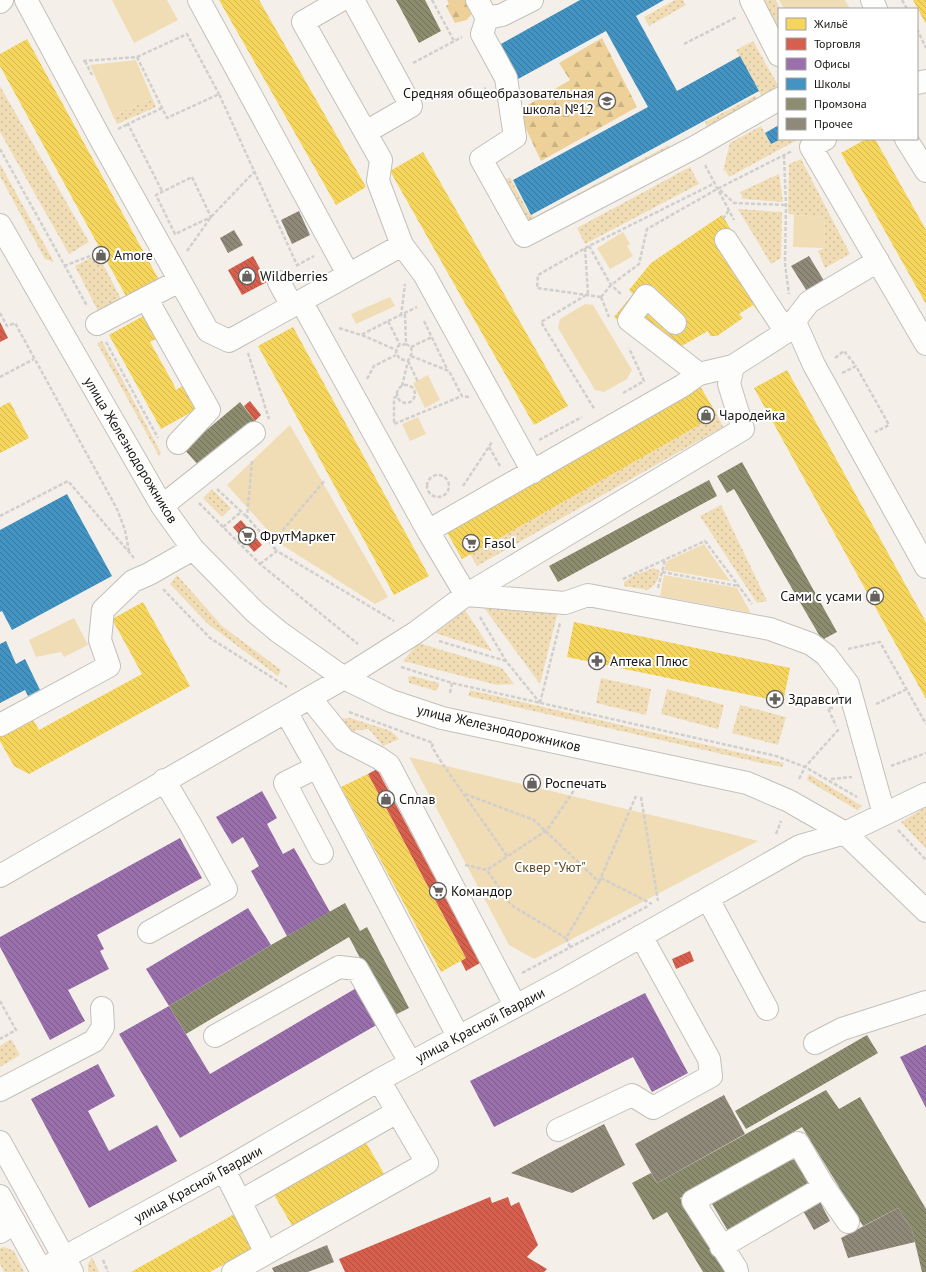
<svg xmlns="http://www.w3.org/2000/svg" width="926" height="1272" font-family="'PT Sans',sans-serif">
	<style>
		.grass { fill: url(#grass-dots) }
		.forest { fill: url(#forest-firs) }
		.park { fill: #f0dcb5 }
		.homes { fill: url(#homes-back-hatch) }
		.shops { fill: url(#shops-back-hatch) }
		.offices { fill: url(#offices-back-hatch) }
		.schools { fill: url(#schools-back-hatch) }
		.industry { fill: url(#industry-back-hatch) }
		.building { fill: url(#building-back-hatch) }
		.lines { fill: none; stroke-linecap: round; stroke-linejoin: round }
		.minor-casing { stroke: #c3c0bb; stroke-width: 24 }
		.major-casing { stroke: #c3c0bb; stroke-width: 24 }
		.path { stroke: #d0cfcd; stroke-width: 2.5; stroke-dasharray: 4 2; stroke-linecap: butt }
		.minor { stroke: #fdfdfc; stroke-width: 22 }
		.major { stroke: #fdfdfc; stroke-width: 22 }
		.labels { text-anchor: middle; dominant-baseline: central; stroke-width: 4; stroke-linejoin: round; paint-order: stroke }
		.poi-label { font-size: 14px; fill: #181612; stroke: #fff; text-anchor: start }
		.street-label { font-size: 14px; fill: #181612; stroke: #fff }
		.park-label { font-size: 14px; fill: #614d25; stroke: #fff }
	</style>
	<defs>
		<pattern id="grass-dots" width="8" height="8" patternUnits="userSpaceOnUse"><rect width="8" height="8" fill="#f0dcb5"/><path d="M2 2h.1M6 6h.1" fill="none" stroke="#cdbc9b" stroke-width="1.8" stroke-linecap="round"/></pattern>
		<pattern id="forest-firs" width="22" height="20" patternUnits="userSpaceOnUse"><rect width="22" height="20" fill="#edd198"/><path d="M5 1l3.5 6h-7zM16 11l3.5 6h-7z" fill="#cab382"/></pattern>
		<pattern id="homes-back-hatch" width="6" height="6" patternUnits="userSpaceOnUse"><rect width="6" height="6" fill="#f6d55c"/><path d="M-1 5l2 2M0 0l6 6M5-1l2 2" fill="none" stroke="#d2b64f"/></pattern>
		<pattern id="shops-back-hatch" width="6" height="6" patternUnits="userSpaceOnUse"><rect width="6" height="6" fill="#d6604d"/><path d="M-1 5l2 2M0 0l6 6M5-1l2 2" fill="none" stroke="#ad4e3f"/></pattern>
		<pattern id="offices-back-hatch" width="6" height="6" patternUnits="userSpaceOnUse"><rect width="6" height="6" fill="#9970ab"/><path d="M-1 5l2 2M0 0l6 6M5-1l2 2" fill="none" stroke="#7c5b8a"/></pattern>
		<pattern id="schools-back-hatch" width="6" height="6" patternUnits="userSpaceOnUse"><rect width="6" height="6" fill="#4393c3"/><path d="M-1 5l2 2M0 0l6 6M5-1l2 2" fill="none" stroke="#37779d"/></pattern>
		<pattern id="industry-back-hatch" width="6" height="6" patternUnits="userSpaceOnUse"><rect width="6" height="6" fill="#8c8c6e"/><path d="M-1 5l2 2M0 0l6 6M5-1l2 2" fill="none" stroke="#717159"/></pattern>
		<pattern id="building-back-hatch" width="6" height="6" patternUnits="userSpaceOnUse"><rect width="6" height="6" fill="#8f897a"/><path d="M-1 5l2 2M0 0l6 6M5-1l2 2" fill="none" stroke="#746f63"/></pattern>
	</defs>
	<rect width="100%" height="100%" fill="#f4f0e9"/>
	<!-- grass -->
	<path class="grass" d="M675,0H683L686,5L649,26L644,17Z
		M759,0H776L780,9L779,39Z
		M753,41L779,87V90L763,99L736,50Z
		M0,86L89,242L69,254L0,132Z
		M755,96L760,101L707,127L705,122Z
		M152,98L156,107L117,124L113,116Z
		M761,126L771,144L781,139H799L729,177L725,170L723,171L730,143Z
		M669,145L671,150L528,224L501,182L510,177L528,212L534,217Z
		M801,159L850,254L825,268L818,251L824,248L825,217L794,215L788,213L789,164Z
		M0,164L54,262L45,259L0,176Z
		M690,167L699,184L585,244L577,228Z
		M779,174L783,202L743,199L740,192Z
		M738,209L782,212L781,258L771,264Z
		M98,254L124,305L101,317L75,266Z
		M102,341L161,453L159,456L97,343Z
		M717,415L723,427L477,566L470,554Z
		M212,489L231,508L222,517L203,498Z
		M721,505L767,601L757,603L700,516Z
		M654,568L660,571C658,580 656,585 648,590L624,586V582L635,575Z
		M177,575L222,626L281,670L278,676L208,624L170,584Z
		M482,605L558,611L540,684Z
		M465,610L492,651L435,633Z
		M418,643L502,668L514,684L497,685L403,661Z
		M412,676L439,683L437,691L409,683L408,677Z
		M601,678L651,689L646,715L596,703Z
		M667,689L724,705L718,729L661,714Z
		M470,690L784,763L782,767L757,762L468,696Z
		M740,705L786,717L778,745L732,733Z
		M350,718L391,731L399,739L383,746L369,729L351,731L338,719Z
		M809,774L862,806L857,810L807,780Z
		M926,807V849L901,822Z
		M11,1039L20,1055L0,1067V1046Z
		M4,1247L14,1251L24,1272H4L0,1264V1248Z
		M92,1257L99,1272H88V1264Z"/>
	<!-- forest -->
	<path class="forest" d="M447,0H466L473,12L467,20L455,23L446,6L449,4Z
		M602,38L637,107L541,161L520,116L526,106L570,80L559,63Z"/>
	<!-- park -->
	<path class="park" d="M112,0H167L178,20L134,43Z
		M779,0H845L850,9H784Z
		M136,60L152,98L113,116L90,65Z
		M794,215L825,217L824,248L793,247Z
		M623,232L630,244L627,246L633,256L610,269L597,248Z
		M390,297L395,306L356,324L351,314Z
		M585,304L593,305L632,370L627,379L604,392L595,390L558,328L560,319Z
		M428,375L440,400L425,408L413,383Z
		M418,417L426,434L410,441L402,424Z
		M290,425L388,597L375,604L279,543L227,485Z
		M704,544L730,581L664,570L667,561Z
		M664,575L737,588L751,613L660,596Z
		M74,618L88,645L64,657L61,652L36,657L29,640Z
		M409,757L731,834L758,841L534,959L509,945Z"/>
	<!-- homes -->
	<path class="homes" d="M219,0H259L366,187L336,205Z
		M913,0H926V24Z
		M27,39L159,280L127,298L0,66V54Z
		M866,139H875L926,230V304L841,153Z
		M423,152L568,406L534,425L390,171Z
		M722,215L776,303L759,313L753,305L739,314L743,318L717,336H710L708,331L673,351L656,353L614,317L633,294L629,290L651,263Z
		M145,315L158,338L150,342L174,385L176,390L184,385L197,409L161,429L109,335Z
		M293,327L429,576L394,595L258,346Z
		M787,370L926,622V699L754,388Z
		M700,386L717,415L462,559L445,529Z
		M10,402L29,438L0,453V407Z
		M143,602L190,686L29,774L14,766L0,741V733L31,716L39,730L142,674L112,619Z
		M574,622L790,668L783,702L567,657Z
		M368,774L466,958L441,972L341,787Z
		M365,1141L386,1177L294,1229L273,1193Z
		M236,1213L255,1247L210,1272H131Z"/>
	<!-- shops -->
	<path class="shops" d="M253,256L267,282L242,295L228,270Z
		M0,322L8,338L0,342Z
		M250,401L261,415L255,421L244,406Z
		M241,520L262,545L254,552L233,527Z
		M377,769L480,963L466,971L461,961L466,958L368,774Z
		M690,951L694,961L676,969L672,959Z
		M490,1197L492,1203L508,1197L511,1206L519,1202L538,1245L527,1257L547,1269L544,1272H345L339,1259Z"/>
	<!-- offices -->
	<path class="offices" d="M262,791L277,818L267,824L283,854L294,848L330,912L287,936L251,871L259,866L243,837L232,844L216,817Z
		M180,838L202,878L97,935L104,949L100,951L109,969L68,990L85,1021L50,1040L0,947V937Z
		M248,908L271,945L169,1006L210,1074L358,987L380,1023L180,1138L119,1034L169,1006L146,969Z
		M645,993L688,1073L652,1092L633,1057L494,1127L470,1081Z
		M926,1045V1108L900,1057Z
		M98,1064L115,1096L88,1111L109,1151L157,1125L177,1161L89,1208L31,1099Z"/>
	<!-- schools -->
	<path class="schools" d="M580,0H664L636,16L677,91L740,56L759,91L531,215L513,180L648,107L606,31L518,79L499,45Z
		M779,125V140L771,144L765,133Z
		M67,494L112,576L12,630L2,611L0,612V530Z
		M6,641L16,664L25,659L40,690L28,696L25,690L0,703V644Z"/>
	<!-- industry -->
	<path class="industry" d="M396,0H425L441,31L419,43Z
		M240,402L255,421L199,466L184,449Z
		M742,462L837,632L822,640L734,489L727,493L717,476Z
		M709,480L717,496L558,582L549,566Z
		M345,903L360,931L367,927L409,1008L391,1017L349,937L186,1034L169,1006L271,945Z
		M867,1035L878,1053L746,1129L735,1111Z
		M826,1090L839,1109L860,1097L926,1209V1272H922L912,1230L898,1208L863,1226L802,1127L680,1198L728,1272H703L667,1212L653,1220L632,1183L651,1173L657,1183Z
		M791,1154L809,1183L728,1231L711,1202Z"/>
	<!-- building -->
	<path class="building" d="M299,211L310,235L292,244L281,220Z
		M234,230L243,245L228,253L220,238Z
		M809,256L826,284L808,293L791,266Z
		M724,1095L745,1134L657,1183L635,1144Z
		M604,1124L625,1165L572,1193L511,1173Z
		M819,1200L830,1221L814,1230L802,1209Z
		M898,1208L912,1230L915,1242L848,1258L841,1238Z
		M327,1245L334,1262L308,1272H274L272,1268Z"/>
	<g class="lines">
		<!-- minor casing -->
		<g class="minor-casing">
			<path id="minor" d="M26,0L100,138L208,331L229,341L402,245
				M199,0L348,274
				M341,0L303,22L381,160L378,181L402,245L424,274L533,472
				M353,0L411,106L366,132
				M477,0L487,18L502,15L532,0
				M751,0L779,55
				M872,0L876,9
				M0,2L2,0
				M487,18L482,34L506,78L515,137L481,159L524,236L695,147L779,99
				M917,83L926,81
				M825,139L811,147L926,344
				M906,139L926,171
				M0,225L162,506L193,549L255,612L279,632L344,678L391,701L442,718L747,783L789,801L845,833L926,911
				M726,240L786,332
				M279,282L292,306
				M146,298L209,410L178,443
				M301,301L428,531L466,595L565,603L588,595L770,629L811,644L826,655L848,684L884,814
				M794,320L814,365L926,567
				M675,323L646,296L629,320L699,374
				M97,324L179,281
				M162,506L254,433
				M428,531L682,386L699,374L733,366L786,332L809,302L878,261
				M310,698L344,740L379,758L389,765L515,1005
				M286,712L317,767L458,1036
				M0,725L109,666L100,640L103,610L133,581L149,574L193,549
				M317,767L285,783L322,853
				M0,876L344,678L415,633L466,595L743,429L729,384L733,366
				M708,899L767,1009
				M149,932L226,889L190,824L164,780
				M215,1036L339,967L357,969L410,1062
				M815,1043L842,1029L926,1002
				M0,1090L94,1041L103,1027L102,1008
				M558,1130L632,1095L653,1108L711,1076L709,1059L641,936
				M224,1170L266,1253
				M824,1187L848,1222
				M241,1201L397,1112
				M0,1232L15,1223
				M721,1247L824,1187L798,1143L693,1201L736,1268L737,1272
				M41,1270L224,1170L379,1080L564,980L800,846L845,833L926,794
				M233,1272L427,1163L379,1080"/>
		</g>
		<!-- major casing -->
		<g class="major-casing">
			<path id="major" d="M0,1142L72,1272
				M0,1196L42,1272"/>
		</g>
		<!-- path -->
		<path class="path" d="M432,0L454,41
			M902,0L907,9
			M917,29L926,48
			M684,44L737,17
			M137,57L187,34L219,94
			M83,61L137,57L167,118L219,94L297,265
			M85,61L92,75
			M413,63L462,37
			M474,95L486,88
			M162,108L128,124L162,191
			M118,129L128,124
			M0,149L87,306
			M784,155L786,205L785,264L789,294
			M705,165L734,220
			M192,177L211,217L175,234L156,195Z
			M720,190L734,203L786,205
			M723,219L729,210
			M589,246L611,285L622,295
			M585,248L588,294L541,322L595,410
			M187,251L211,217L255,171
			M64,266L90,256
			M296,266L314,256
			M601,297L537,288L538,275L589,246L715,183
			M601,297L611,285L639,264L647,229L719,188L792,151
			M601,297L609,317
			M0,313L7,326L15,323L117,509L125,530L129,551
			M405,314L406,344L411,347L412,353L408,361L400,359L396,353L398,346L406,344
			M401,316L405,284
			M388,321L417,307
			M424,321L448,371
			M339,328L361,335L388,321L400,345
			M362,335L396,350
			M106,342L158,438
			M411,347L432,337
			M248,353L269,419
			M411,356L449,371L462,396L469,397
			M835,358L844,351L856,366
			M408,361L418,382
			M842,373L856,366L889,425L875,432
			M0,377L34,359
			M367,379L374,366L396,355
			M397 394a9 9 0 1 1 18 0a9 9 0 1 1-18 0Z
			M402,386L408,361
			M623,393L644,381L629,348
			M397,396L394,398V424L462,396
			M539,440L582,417
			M489,447L500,466
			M252,461L247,517L277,551
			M427 486a11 11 0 1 1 22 0a11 11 0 1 1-22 0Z
			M463,486L492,442
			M217,489L247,517
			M199,503L260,564L358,644
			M0,516L68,481L134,558
			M223,527L241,512
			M271,544L325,480
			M260,564L277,551L394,621
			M662,572L738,586
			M623,579L705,541L752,604
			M658,588L665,560
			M163,589L210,638L287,687
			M480,617L506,661L540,703
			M439,641L506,661
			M848,649L880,642L926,724
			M401,667L452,683L776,756L805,767L857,797
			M450,693L452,683
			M540,703L560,623
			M876,704L907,689
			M833,708H828L836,726
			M349,712L433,743L432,747L442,763L507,856
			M891,766L926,753
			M799,779L805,767L839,729
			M831,779L852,777
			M465,794L534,820L599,882L566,938L511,905L487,870
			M641,797L658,901
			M898,830L926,860
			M776,834L781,821
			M465,865L487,870L547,830L579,783
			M601,878L652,904
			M599,882L636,796
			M566,938L570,947
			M522,973L648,906
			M0,1001L16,1030L0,1039
			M103,1260L108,1272"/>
		<!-- minor -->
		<use href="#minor" class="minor"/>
		<!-- major -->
		<use href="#major" class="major"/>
	</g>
	<!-- icons -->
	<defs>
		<g id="school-ring" transform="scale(0.9)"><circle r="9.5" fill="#fff" stroke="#65625d" stroke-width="1.5"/><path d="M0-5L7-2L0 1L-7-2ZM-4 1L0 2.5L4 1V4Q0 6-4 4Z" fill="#65625d"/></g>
		<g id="shop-ring" transform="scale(0.9)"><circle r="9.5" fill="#fff" stroke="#65625d" stroke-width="1.5"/><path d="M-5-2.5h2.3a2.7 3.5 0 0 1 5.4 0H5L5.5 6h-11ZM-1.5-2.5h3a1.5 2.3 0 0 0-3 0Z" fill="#65625d"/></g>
		<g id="supermarket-ring" transform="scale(0.9)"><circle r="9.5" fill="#fff" stroke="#65625d" stroke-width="1.5"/><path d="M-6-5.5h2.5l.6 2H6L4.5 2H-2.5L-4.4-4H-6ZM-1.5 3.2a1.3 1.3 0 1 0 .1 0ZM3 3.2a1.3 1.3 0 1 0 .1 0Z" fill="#65625d"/></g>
		<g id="pharmacy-ring" transform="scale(0.9)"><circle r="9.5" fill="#fff" stroke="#65625d" stroke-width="1.5"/><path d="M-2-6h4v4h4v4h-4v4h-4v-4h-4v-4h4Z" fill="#65625d"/></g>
	</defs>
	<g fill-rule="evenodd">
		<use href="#school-ring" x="607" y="101"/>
		<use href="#shop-ring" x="101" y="255"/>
		<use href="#shop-ring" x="247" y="276"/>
		<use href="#shop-ring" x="706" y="415"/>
		<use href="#supermarket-ring" x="247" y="536"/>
		<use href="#supermarket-ring" x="471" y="543"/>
		<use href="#shop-ring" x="875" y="596"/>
		<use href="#pharmacy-ring" x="597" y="661"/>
		<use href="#pharmacy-ring" x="775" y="699"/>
		<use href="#shop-ring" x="532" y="783"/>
		<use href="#shop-ring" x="386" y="799"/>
		<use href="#supermarket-ring" x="438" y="891"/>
	</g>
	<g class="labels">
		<!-- poi labels -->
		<g class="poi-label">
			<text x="594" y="93" text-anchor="end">Средняя общеобразовательная<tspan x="594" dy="16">школа №12</tspan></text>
			<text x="114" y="255">Amore</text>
			<text x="260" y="276">Wildberries</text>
			<text x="719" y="415">Чародейка</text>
			<text x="260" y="536">ФрутМаркет</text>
			<text x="484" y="543">Fasol</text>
			<text x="862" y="596" text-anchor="end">Сами с усами</text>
			<text x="610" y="661">Аптека Плюс</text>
			<text x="788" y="699">Здравсити</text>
			<text x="545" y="783">Роспечать</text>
			<text x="399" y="799">Сплав</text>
			<text x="451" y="891">Командор</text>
		</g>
		<!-- street labels -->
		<g class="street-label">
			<text transform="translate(131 450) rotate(59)">улица Железнодорожников</text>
			<text transform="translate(499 728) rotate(13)">улица Железнодорожников</text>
			<text transform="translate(480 1025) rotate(-28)">улица Красной Гвардии</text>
			<text transform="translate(198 1184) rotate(-29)">улица Красной Гвардии</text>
		</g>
		<!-- park labels -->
		<g class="park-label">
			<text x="550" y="867">Сквер "Уют"</text>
		</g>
	</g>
	<!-- legend -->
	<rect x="778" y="8" width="140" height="132" fill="#ffffff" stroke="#a3a2a0"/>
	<rect x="786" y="18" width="20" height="12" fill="#f6d55c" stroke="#a3a2a0"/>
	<text x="814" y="28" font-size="12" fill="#181612">Жильё</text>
	<rect x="786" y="38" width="20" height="12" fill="#d6604d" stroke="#a3a2a0"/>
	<text x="814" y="48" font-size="12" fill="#181612">Торговля</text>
	<rect x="786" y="58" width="20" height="12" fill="#9970ab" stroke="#a3a2a0"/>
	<text x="814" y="68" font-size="12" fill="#181612">Офисы</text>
	<rect x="786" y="78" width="20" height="12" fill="#4393c3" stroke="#a3a2a0"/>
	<text x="814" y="88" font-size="12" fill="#181612">Школы</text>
	<rect x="786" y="98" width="20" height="12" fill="#8c8c6e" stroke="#a3a2a0"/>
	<text x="814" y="108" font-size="12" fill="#181612">Промзона</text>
	<rect x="786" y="118" width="20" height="12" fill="#8f897a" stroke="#a3a2a0"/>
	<text x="814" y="128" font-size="12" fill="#181612">Прочее</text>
</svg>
